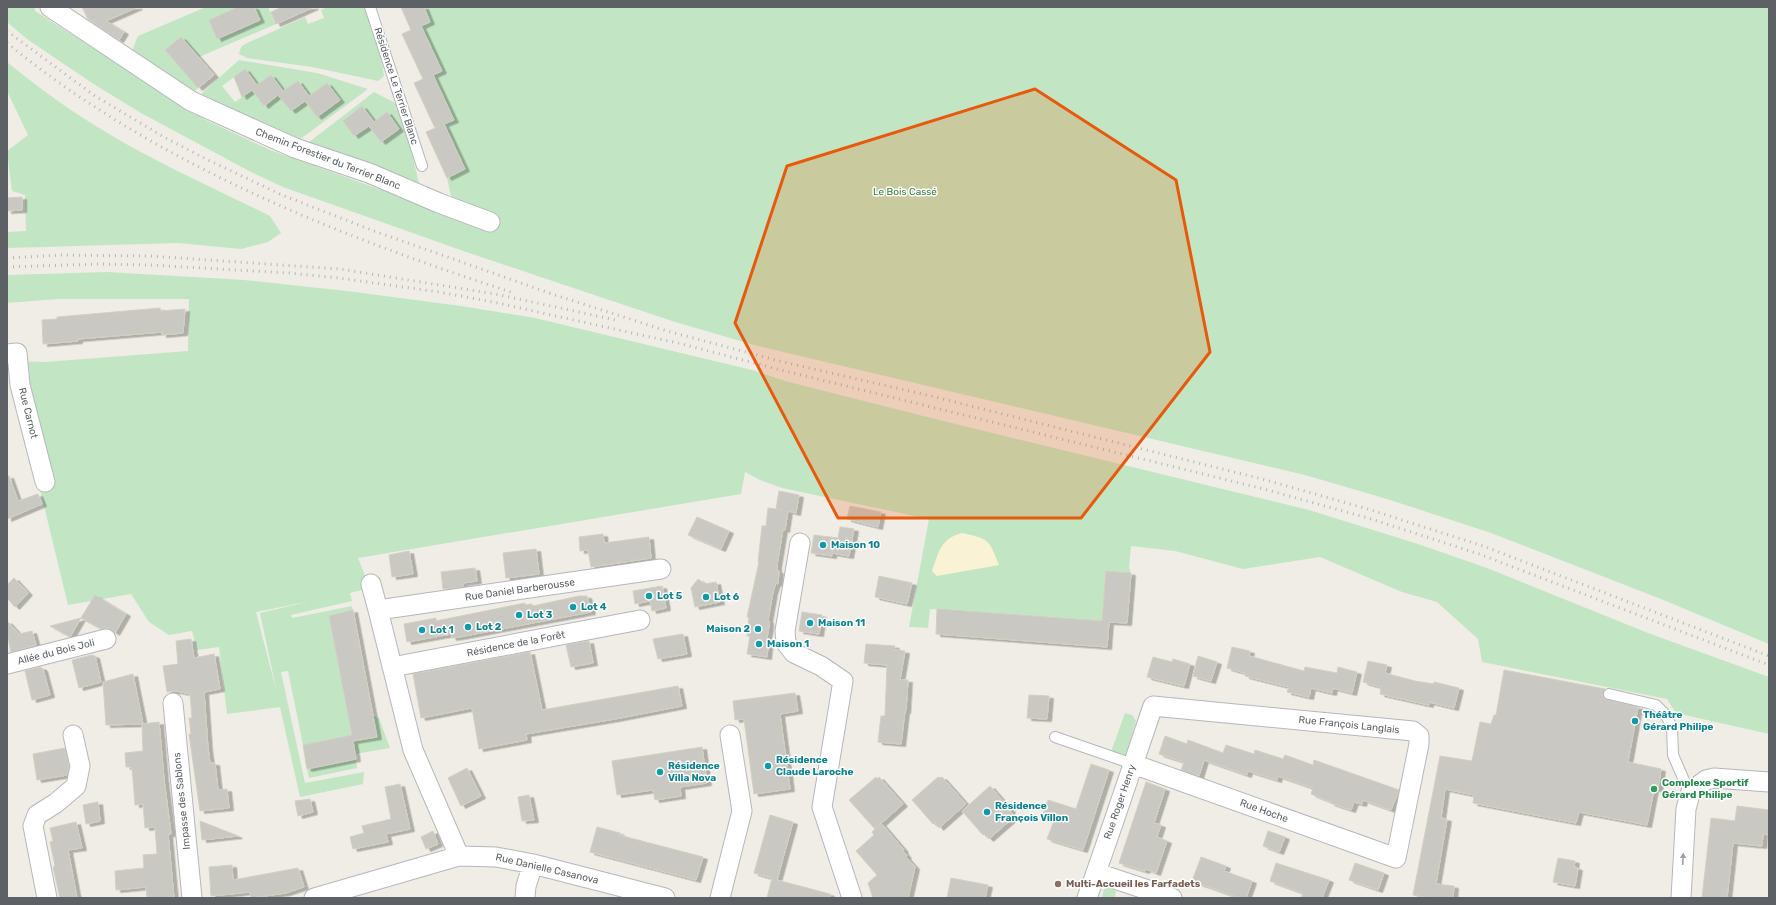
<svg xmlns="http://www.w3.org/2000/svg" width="1776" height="905" font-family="Rubik,sans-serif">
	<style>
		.green { fill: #c2e6c4; fill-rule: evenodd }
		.sand { fill: #faf2d5 }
		.building { fill: #cac8c2; stroke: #d3cfc3; filter: url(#shadow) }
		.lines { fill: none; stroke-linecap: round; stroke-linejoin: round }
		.service-casing { stroke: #b5b7bb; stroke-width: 12 }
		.minor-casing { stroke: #b5b7bb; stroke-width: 21 }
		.service { stroke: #fff; stroke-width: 10 }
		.minor { stroke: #fff; stroke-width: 19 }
		.rail { stroke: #b5b6b6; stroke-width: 3; stroke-dasharray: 1 5; stroke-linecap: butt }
		.oneway { fill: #9ea0a3 }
		.marked { fill: #e8590c; fill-opacity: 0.2; stroke: #e8590c; stroke-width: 3; stroke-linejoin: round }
		.culture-dot { fill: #0f9aa8; stroke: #fff; stroke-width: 1.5 }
		.leisure-dot { fill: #2e9e5b; stroke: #fff; stroke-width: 1.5 }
		.education-dot { fill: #8d6e63; stroke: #fff; stroke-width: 1.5 }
		.labels { text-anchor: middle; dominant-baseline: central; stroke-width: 3; stroke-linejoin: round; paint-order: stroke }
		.street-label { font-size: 10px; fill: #5d6065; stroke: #fff }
		.park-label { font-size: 10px; fill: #37823e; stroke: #fff }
		.culture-label { font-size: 10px; font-weight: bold; fill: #0d838f; stroke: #fff; text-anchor: start }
		.leisure-label { font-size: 10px; font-weight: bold; fill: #27864d; stroke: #fff; text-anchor: start }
		.education-label { font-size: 10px; font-weight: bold; fill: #785e54; stroke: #fff; text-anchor: start }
	</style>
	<defs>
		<filter id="shadow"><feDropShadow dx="4.5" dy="2.5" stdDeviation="0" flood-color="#0004"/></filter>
	</defs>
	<rect width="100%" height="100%" fill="#efede5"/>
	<!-- green -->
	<path class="green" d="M7,7H35V11L206,120L270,150L432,208L452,200L447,178L465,169L444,124L453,120L433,75L442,70L421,26L430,22L424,7H1769V644L1661,599L1491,533L1387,499L1305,475L754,345L672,321L469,253L283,187L251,172L141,113L92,83L27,39L7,22Z
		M206,7H238L209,20L217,39L260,20L254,7H268L276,24L199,57L181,37L165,50L198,88L192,94L131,53L138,36Z
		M328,7H367L382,62L384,76L378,81L312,67L247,58L239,54L241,47L245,44L305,17L308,24L324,18L321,10Z
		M239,60L317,73L368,89L295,143L200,99L202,93ZM245,69L257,85L271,75L283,91L298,81L309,96L327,83L340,100L317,117L305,101L291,111L278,95L265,107L252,90L235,102L222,86Z
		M7,62C34,84 62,105 91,123C147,159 210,186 270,216L281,233L268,242L241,249L179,243L7,248V232L26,231L25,195L12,191L7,151L28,135L7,91Z
		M374,92L395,103L402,113L420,187L304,146ZM362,106L374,122L387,112L399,129L381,142L369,126L354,136L343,121Z
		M107,272L244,280L347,291L461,306L535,318L752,370L785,381L931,418L1309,510L1418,544L1487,568L1648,633L1769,677V734L1676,713L1667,699L1482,662L1478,639L1437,602L1402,592L1320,557L1243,569L1175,551L1131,546L1129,567L1131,573L1107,571L1102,621L930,609L928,628L909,627L929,519L782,488L760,480L745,472L741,494L358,558L370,588L350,593L352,601L291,615L292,618L352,606L353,610L329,616L352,735L303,745L288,671L281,672L305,783L364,772L363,784L300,797L280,707L227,714L219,647L197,650L192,631L169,635L149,622L131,594L68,605L9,361L45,362L188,351L189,299H58L7,303V275ZM311,601L260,613L277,693L256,612Z
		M1125,713L1132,715L1136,721L1125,757L1111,752Z
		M373,716L379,718L390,748L355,754L353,741L377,737Z
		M356,759L357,768L309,778L307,769Z
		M1105,884L1112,887L1116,892L1115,898H1102Z"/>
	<!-- sand -->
	<path class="sand" d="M962,533C989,539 989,539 999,565L937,576L932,571C939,552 940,539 962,533Z"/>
	<!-- building -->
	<path class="building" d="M82,7H138L106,21L124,32L119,40L88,19Z
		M238,7H254L260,20L217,39L209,20Z
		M282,7H314L276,24L271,12Z
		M401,7H424L430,22L421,26L442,71L433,75L454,120L444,124L465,169L447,178L426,132L440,126L435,128L414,83L423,79L402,34L411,30Z
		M181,37L214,75L198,88L165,50Z
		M245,69L257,85L271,75L283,91L298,81L309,96L327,83L340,100L317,117L305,101L291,111L278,95L264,106L252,90L242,97L234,77Z
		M362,106L374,122L387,112L399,129L381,142L369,126L354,136L343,121Z
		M22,197V210L7,211V198Z
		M160,308L161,311L185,309L183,333L162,335V332L78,339V341L43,344L42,320L57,319V317Z
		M7,476H9L18,501L38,494L42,504L7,519Z
		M779,491L799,495L796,513L788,511L785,530L783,529L777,565V571H779L778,584L776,583L773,592L768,620L769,621V626L767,638L769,639L767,657L747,654L750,636H747L749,617H747L759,562H758L762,526H766L768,508L782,510L776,509Z
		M850,506L881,512L878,527L847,519Z
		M697,517L729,531L721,549L688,535Z
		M840,527L854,529L849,556L832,553V556L811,553L814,535L838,538Z
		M603,534L604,543L649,537L651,558L591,567L588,550L580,551L579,537Z
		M536,549L539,574L506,578L503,553Z
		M409,551L413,574L392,577L389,555Z
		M475,568L477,581L463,583V587L443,589L441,572Z
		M1106,571L1131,573L1127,623L1109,622L1107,647L936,634L937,609L1102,621Z
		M879,576L912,583L907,604L875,597Z
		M14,578L28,593L15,607L7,598V585Z
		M698,579L705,584L716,582L720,602L695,607L691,588Z
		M662,586L666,608L652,611L650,601L635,604L633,591Z
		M95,595L126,614L115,633L109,628L101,629L81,618Z
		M579,596H587L591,612L459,637L452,638L451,634L407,642L404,624L436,618V621L525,603V605L532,604L533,606Z
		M353,610L377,737L353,741L356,759L307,769L303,745L352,735L329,616Z
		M802,612L822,615L819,634L799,631Z
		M81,618L70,637L50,626Z
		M7,621L19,634L32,631L36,645L11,652L7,633Z
		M683,634L687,654L658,659L653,639Z
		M191,639L194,658L214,654L220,689L204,692L208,748L210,763H215L218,790L227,789L229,808L200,811L189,734H191L189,718H192L190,694L177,691L167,692L163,666L178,664L176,641Z
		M589,641L593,663L571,667L566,645Z
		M866,644L895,646L894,650L905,651L900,680H908L906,711H905L901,744L878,742L881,716H885L887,665L864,663Z
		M1232,647L1250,651L1249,656L1304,671L1305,667L1337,673L1338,667L1357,672L1352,693L1333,688L1332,693L1311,688L1309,697L1287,692L1289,687L1245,676V673L1227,668Z
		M530,652L542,710L678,686L682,706L615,719L526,734L527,740L479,749L472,708L421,718L413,674Z
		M92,655L95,656L101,682L79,688L72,660Z
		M1198,656L1217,662L1211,681L1193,676Z
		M1153,657L1172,662L1173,659L1190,664L1184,686L1147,677Z
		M1368,661L1387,665L1385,673L1415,681L1434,684V682L1459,688L1454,708L1429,702V705L1380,694L1381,687L1363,682Z
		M41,667L43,669L50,695L32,700L25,671Z
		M1504,670L1605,689L1603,696L1605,699L1638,707L1628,762L1661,769L1658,789H1654L1647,825L1579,812L1576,823L1473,803L1474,795L1445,789L1441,818L1447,819L1436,884L1454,886L1453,898H1429L1413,895L1440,756L1472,761L1480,722L1491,724L1494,715H1496Z
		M133,674L143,724L106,725L103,682Z
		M795,693L798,711L780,714L790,789L754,794L744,719L735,720L733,701Z
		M1029,695L1049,696L1047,719L1027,718Z
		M159,722L164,779L171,834H168L174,898H147L146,887L116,890L115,871L144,868L143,855L157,854L155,827L145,828L143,804L135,805L132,767H126L125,753L143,751L142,724Z
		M1165,736L1187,744L1188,740L1223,753L1226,745L1254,754L1255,750L1283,759L1285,755L1313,765L1314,760L1399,790L1391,810L1363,800L1362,804L1354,802L1351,810L1330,803L1331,802L1311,794L1313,788L1278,776L1277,780L1248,771L1247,775L1204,760L1199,776L1181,770L1184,762L1159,754Z
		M702,747L707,783L680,787L681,796L655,800L653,790L617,795L612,761Z
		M65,748L69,766L67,775L37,780L33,754Z
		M1091,764L1109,770L1083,850L1047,839L1055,818L1043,814L1048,800L1076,809Z
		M467,768L481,796L461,806L448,778Z
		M876,777L877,779L879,777L903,804L875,829L849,800Z
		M938,777L940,778L942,777L966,804L939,828L935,822L933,824L912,800Z
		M1146,782L1165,789L1154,823L1161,825L1157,837L1167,841L1156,873L1146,869L1145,871L1119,863Z
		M400,784L410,829L386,834L388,842L353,849L350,837L364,833L362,826L391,819L385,787Z
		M990,786L1011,810L1010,811L1014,817L989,839L984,834L983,835L962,811Z
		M529,795L534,820L522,821L518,797Z
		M310,799L313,812L298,816L295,801Z
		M98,802L100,821L86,824L83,805Z
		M1737,806L1769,810V835L1763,834L1762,846L1733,843L1727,898H1702L1711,818L1735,821Z
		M770,815L793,822L777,880L830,894V898H767L772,878L754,873Z
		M200,821L238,836L202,840Z
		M76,822L82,848L68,850L77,898H60L53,867L55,866L50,842L53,841L50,828Z
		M881,823L904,850L903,851L907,856L906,857L915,867L908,898H873L868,883L877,875L856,851L874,835L872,832Z
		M597,827L620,833L619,835L703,857L696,880L590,852Z
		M433,831L438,844L426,849L421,837Z
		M1268,831L1285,837L1279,852L1263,846Z
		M1201,857L1226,866L1224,871L1252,881L1246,898H1240L1192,881Z
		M1558,858L1575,861L1574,867L1578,868L1575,886L1553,882Z
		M1276,863L1329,880L1322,898H1301L1303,893L1270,881Z
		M1355,863L1384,873L1378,890L1349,880Z
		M232,865L233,880L298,868L304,887L286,893L251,898L250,892L211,896L209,867Z
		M951,878L988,885L985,898H947Z"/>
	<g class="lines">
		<!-- service casing -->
		<g class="service-casing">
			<path id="service" d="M370,7L422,166
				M1609,694L1656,705L1665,714L1672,727L1673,755L1690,794
				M1055,737L1133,764"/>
		</g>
		<!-- minor casing -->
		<g class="minor-casing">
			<path id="minor" d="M50,7L191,101L295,148L369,173L439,203L490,222
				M7,354L17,353L20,385L45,482
				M800,543L785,631L786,643L794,653L821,666L843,681L822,807L852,898
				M371,584L378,610
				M7,664L106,639
				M392,667L640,620
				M173,703L192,898
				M459,856L413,750L378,610L661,569
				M1097,873L1172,898
				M47,898L33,826L37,815L56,803L76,786L80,766L73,735
				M314,898L459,856L496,857L533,864L665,898
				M525,898L526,886L533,864
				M720,898L742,811L730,735
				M1087,898C1110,834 1131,770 1153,706L1413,731L1419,736V744L1396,858L1133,764
				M1681,898L1686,809L1690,794L1698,786L1706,780L1714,778L1769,782"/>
		</g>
		<!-- service -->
		<use href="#service" class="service"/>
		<!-- minor -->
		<use href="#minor" class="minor"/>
		<!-- rail -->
		<path class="rail" d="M7,31L95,96L164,137L206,159L282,195L374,231L555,295L667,331L783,362L931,396L1266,480L1371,510L1483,546L1769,656
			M7,43C152,162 335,235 511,292
			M7,258L62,255L150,256L340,269L495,294L616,320
			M7,267L100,264L150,265L289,273L339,278L439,292L493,302L682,344L781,370L1264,489L1368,518L1479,554L1769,665"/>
	</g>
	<!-- one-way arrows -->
	<defs><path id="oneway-solid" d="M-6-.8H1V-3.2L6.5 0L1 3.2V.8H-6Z"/></defs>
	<use class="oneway" href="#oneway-solid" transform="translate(1683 859) rotate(-87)"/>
	<!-- marked area -->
	<path class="marked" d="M1035,89L1176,180L1210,352L1081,518H838L735,323L787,166Z"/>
	<!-- markers -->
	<g class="culture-dot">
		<circle cx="823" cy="545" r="4"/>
		<circle cx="649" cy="596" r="4"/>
		<circle cx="706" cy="597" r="4"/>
		<circle cx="573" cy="607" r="4"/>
		<circle cx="519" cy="615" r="4"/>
		<circle cx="810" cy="623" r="4"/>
		<circle cx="468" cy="627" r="4"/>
		<circle cx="758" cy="629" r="4"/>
		<circle cx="422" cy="630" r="4"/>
		<circle cx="759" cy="644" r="4"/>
		<circle cx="1635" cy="721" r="4"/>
		<circle cx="768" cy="766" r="4"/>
		<circle cx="660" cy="772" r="4"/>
		<circle cx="987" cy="812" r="4"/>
	</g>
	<circle class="leisure-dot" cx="1654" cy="789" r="4"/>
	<circle class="education-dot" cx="1058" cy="884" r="4"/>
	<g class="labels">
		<!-- street labels -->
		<g class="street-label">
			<text transform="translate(396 86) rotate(72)">Résidence Le Terrier Blanc</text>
			<text transform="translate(328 159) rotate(21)">Chemin Forestier du Terrier Blanc</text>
			<text transform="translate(28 413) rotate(76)">Rue Carnot</text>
			<text transform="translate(520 590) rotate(-8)">Rue Daniel Barberousse</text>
			<text transform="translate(516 644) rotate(-11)">Résidence de la Forêt</text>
			<text transform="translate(56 652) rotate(-14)">Allée du Bois Joli</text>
			<text transform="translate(1349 725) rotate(6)">Rue François Langlais</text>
			<text transform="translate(182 801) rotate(-96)">Impasse des Sablons</text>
			<text transform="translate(1120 802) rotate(-71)">Rue Roger Henry</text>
			<text transform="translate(1264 811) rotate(20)">Rue Hoche</text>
			<text transform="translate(547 869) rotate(13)">Rue Danielle Casanova</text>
		</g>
		<!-- park labels -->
		<g class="park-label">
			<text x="905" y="192">Le Bois Cassé</text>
		</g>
		<!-- culture labels -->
		<g class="culture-label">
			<text x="831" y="545">Maison 10</text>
			<text x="657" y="596">Lot 5</text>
			<text x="714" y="597">Lot 6</text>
			<text x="581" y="607">Lot 4</text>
			<text x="527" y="615">Lot 3</text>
			<text x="818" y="623">Maison 11</text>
			<text x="476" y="627">Lot 2</text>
			<text x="750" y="629" text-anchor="end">Maison 2</text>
			<text x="430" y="630">Lot 1</text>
			<text x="767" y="644">Maison 1</text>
			<text x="1643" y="715">Théâtre<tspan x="1643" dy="12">Gérard Philipe</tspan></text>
			<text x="776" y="760">Résidence<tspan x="776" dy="12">Claude Laroche</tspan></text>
			<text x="668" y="766">Résidence<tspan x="668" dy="12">Villa Nova</tspan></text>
			<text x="995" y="806">Résidence<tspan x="995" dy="12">François Villon</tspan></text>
		</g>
		<!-- leisure labels -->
		<g class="leisure-label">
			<text x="1662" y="783">Complexe Sportif<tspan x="1662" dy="12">Gérard Philipe</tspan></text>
		</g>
		<!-- education labels -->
		<g class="education-label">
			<text x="1066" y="884">Multi-Accueil les Farfadets</text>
		</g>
	</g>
	<!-- border -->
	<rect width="1776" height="905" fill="none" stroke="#5d6065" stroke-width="16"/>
</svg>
